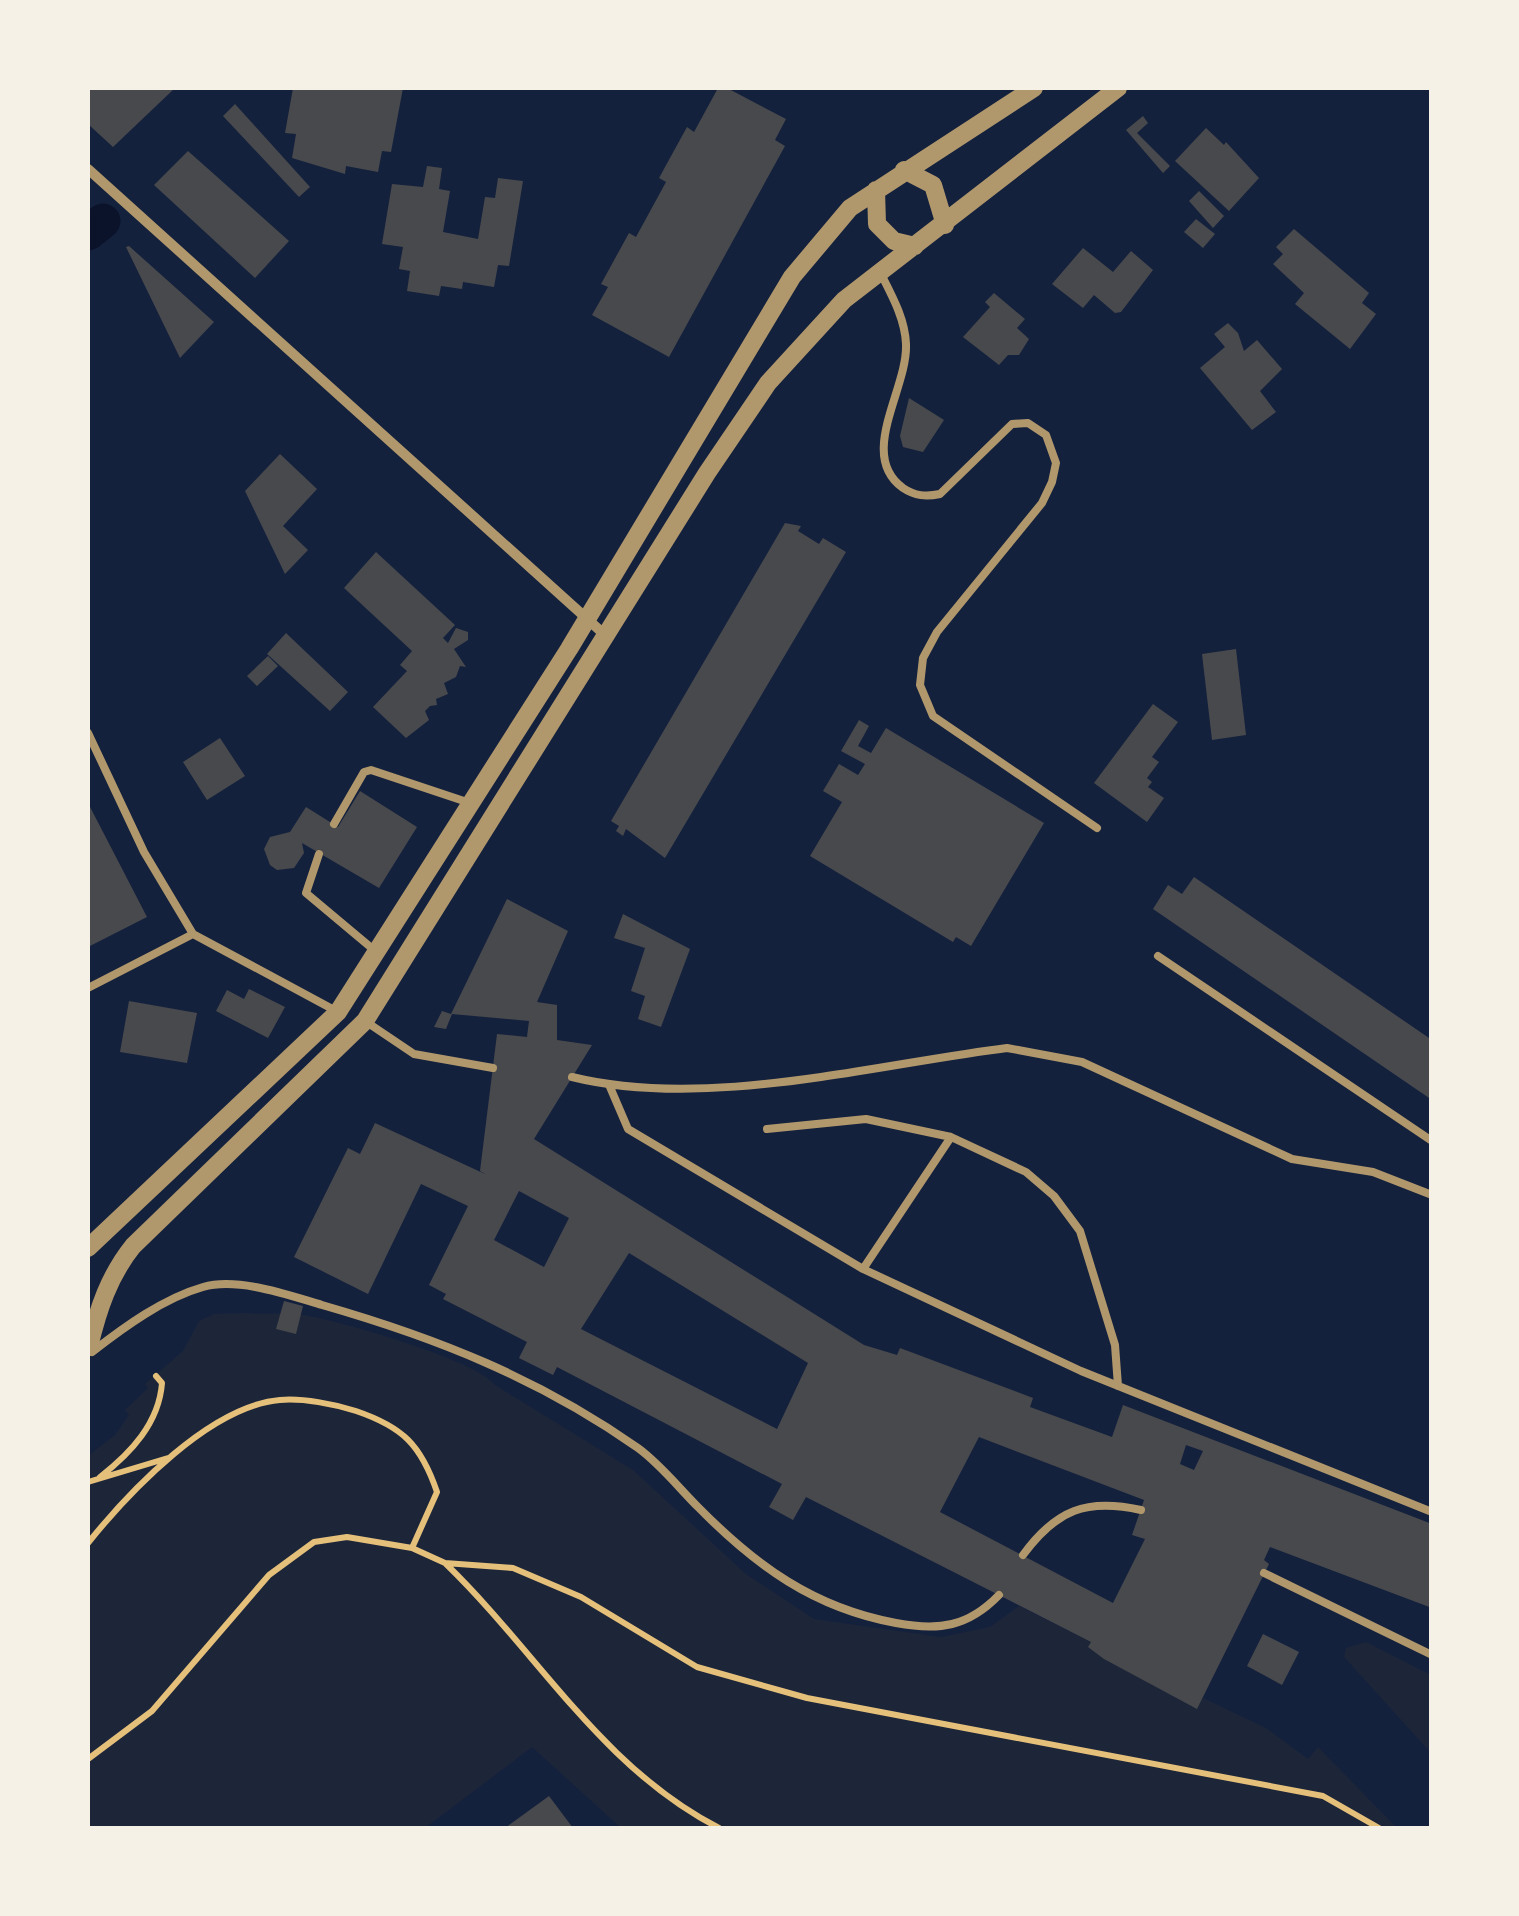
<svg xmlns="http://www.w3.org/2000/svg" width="1519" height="1916" font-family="Barlow,sans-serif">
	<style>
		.green { fill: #1d2539 }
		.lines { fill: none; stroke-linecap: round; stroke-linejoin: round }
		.canal { stroke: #0b132b; stroke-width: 35 }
		.building { fill: #48494c; fill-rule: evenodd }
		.path { stroke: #e5c07b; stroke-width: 6 }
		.service { stroke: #b1986c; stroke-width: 8 }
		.minor { stroke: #b1986c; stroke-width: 10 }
		.tertiary { stroke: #b1986c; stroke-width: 18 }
	</style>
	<rect width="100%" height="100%" fill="#14213d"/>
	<!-- green -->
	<path class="green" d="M249,1313C267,1315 287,1312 304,1315C340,1321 477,1360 495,1385L633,1470L746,1574L814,1619L941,1637L990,1627L1019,1606L1091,1642L1089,1647L1197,1708L1203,1698L1266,1728L1308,1759L1318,1747L1397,1828H621L532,1747L425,1828H88V1456L115,1435L129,1415L125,1410L148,1388L145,1384L183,1351L199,1321L214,1314Z
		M1366,1642L1431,1675V1753L1344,1657L1346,1648Z"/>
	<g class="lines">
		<!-- canal -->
		<path class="canal" d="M88,233L103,221"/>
	</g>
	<!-- building -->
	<path class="building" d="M88,88H175L113,147L88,124Z
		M293,88H403L391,152L382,151L378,172L346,166L345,174L292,158L296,134L285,133Z
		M718,88H727L786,119L775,140L785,146L669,357L592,315L608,287L601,284L629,233L636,237L666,182L659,178L687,127L694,132Z
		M235,104L310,187L299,197L223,116Z
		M1143,116L1148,123L1137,133L1170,166L1163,173L1126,130Z
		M1206,128L1224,145L1226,142L1259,178L1229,211L1175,161Z
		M188,151L289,241L255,278L154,185Z
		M427,166L442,168L439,189L450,191L443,232L478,239L485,197L495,198L498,178L523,181L509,266L498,265L494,287L463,282L462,289L441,286L439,296L407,291L410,271L399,269L403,247L382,244L392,184L423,187Z
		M1199,191L1224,216L1213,228L1189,201Z
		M1196,219L1215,234L1203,248L1184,232Z
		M1294,229L1369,293L1362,303L1376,314L1350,349L1295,304L1304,293L1273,264L1283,254L1276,247Z
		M129,246L214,322L180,358L126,247Z
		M1083,248L1113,272L1131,251L1153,270L1121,312L1115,313L1094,295L1083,308L1052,284Z
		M994,293L1025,319L1017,328L1029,339L1019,355H1008L999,365L963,337L990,307L985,302Z
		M1228,323L1238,333L1244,351L1257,340L1282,369L1260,391L1276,412L1252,430L1200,368L1225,347L1214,334Z
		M909,398L944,420L923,452L903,447L900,436Z
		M280,454L317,489L283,526L308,550L285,574L245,491Z
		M785,523L801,526L798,531L819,544L823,538L846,552L665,858L626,829L623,836L616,831L619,826L611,821Z
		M376,552L455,625L443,638L448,643L456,628L468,632V640L454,649L466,667L460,666L456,677L444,683L448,694L436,699L437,705L430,706L425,711L429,720L406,738L373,707L407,671L400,665L412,651L344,588Z
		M286,633L348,692L330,711L267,654Z
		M1236,649L1246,735L1212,740L1202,654Z
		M268,656L278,666L257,686L247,676Z
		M1153,704L1178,722L1152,757L1159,762L1147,778L1152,782L1148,787L1164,798L1147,822L1094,783Z
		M859,720L869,726L858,746L871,753L886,728L1044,823L971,946L956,937L953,942L810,856L842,802L823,791L839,764L858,775L865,764L841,751Z
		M220,738L245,776L207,800L183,762Z
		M360,791L417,827L379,888L302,843L304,853L294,868L277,870L270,865L264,849L270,837L290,832L306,807L338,827Z
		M88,803L147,917L88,947Z
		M1194,877L1432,1040V1100L1153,909L1168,885L1182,894Z
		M507,899L568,931L537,1002L557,1005V1040L592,1045L534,1139L864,1345L897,1355L900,1348L1033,1398L1030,1407L1112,1437L1123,1405L1432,1524V1608L1270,1547L1264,1560L1269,1564L1197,1709L1104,1659L1088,1647L1091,1642L806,1497L793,1520L769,1507L782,1484L557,1367L553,1375L519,1358L527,1342L443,1299L446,1294L429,1285L468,1206L421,1184L368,1294L294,1257L348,1148L360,1154L375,1123L485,1174L480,1171L497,1034L527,1037L529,1021L452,1014L446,1029L434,1027L442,1011L451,1014ZM519,1191L569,1218L544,1267L494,1240ZM629,1253L808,1363L777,1429L581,1329ZM979,1437L1144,1500L1132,1535L1145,1539L1113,1603L940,1512ZM1186,1445L1203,1451L1194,1470L1180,1464Z
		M623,914L690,949L661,1027L638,1019L645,996L631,991L645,948L614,938Z
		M249,989L285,1007L268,1038L216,1011L227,990L244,999Z
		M129,1001L197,1013L187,1063L120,1052Z
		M284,1301L303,1306L296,1334L276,1329Z
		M1263,1634L1299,1652L1282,1685L1247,1666Z
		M549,1796L573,1828H505Z"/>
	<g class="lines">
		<!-- path -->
		<path class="path" d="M100,1477C131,1453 159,1423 162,1383L156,1376
			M88,1482L168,1458
			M88,1543C129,1492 210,1406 280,1400C303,1398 334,1404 356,1411C403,1427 421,1445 437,1492L412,1548
			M446,1564C538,1653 602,1768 719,1828
			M88,1759L152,1711L269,1575L314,1542L347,1537L412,1548L445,1563L513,1568L581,1597L697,1667L807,1698L1323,1796L1379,1828"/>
		<!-- service -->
		<path class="service" d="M880,272C891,294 905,318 906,344C908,389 857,455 903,488C915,496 926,497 940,494L1012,424L1028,423L1046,435L1056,463L1052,482L1042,503L937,632L923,658L920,685L933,716L1097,828
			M88,733L144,852L193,934L338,1012
			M334,824L364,772L371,770L470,803
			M319,854L306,893L374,950
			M1158,956L1432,1141
			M88,988L193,934
			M365,1021L414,1054L493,1068
			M572,1077C706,1110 872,1065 1007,1048L1082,1062L1292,1159L1373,1172L1432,1195
			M610,1087L628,1129L863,1269L1081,1371L1432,1512
			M767,1129L866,1119L951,1137L1026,1172L1054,1196L1080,1231L1115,1345L1118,1386
			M863,1269L951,1137
			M92,1352C124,1327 164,1298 203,1287C238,1277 288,1295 322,1305C437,1338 540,1379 638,1448C660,1464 679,1488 698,1507C756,1566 814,1608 896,1623C939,1631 968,1627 999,1595
			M1023,1555C1056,1510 1086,1498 1141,1510
			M1264,1573L1432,1655"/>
		<!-- minor -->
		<path class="minor" d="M88,169L605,635"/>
		<!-- tertiary -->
		<path class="tertiary" d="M904,170L933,185L945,225
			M876,190L877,224L894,241L915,246
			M88,1248L338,1012L569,649L792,277L850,208L1034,88
			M89,1347C98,1309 109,1276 133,1246L365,1021L707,473L768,383L844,300L1118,88"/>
	</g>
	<!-- border -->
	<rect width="1519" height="1916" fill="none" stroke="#f6f1e7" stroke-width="180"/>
</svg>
